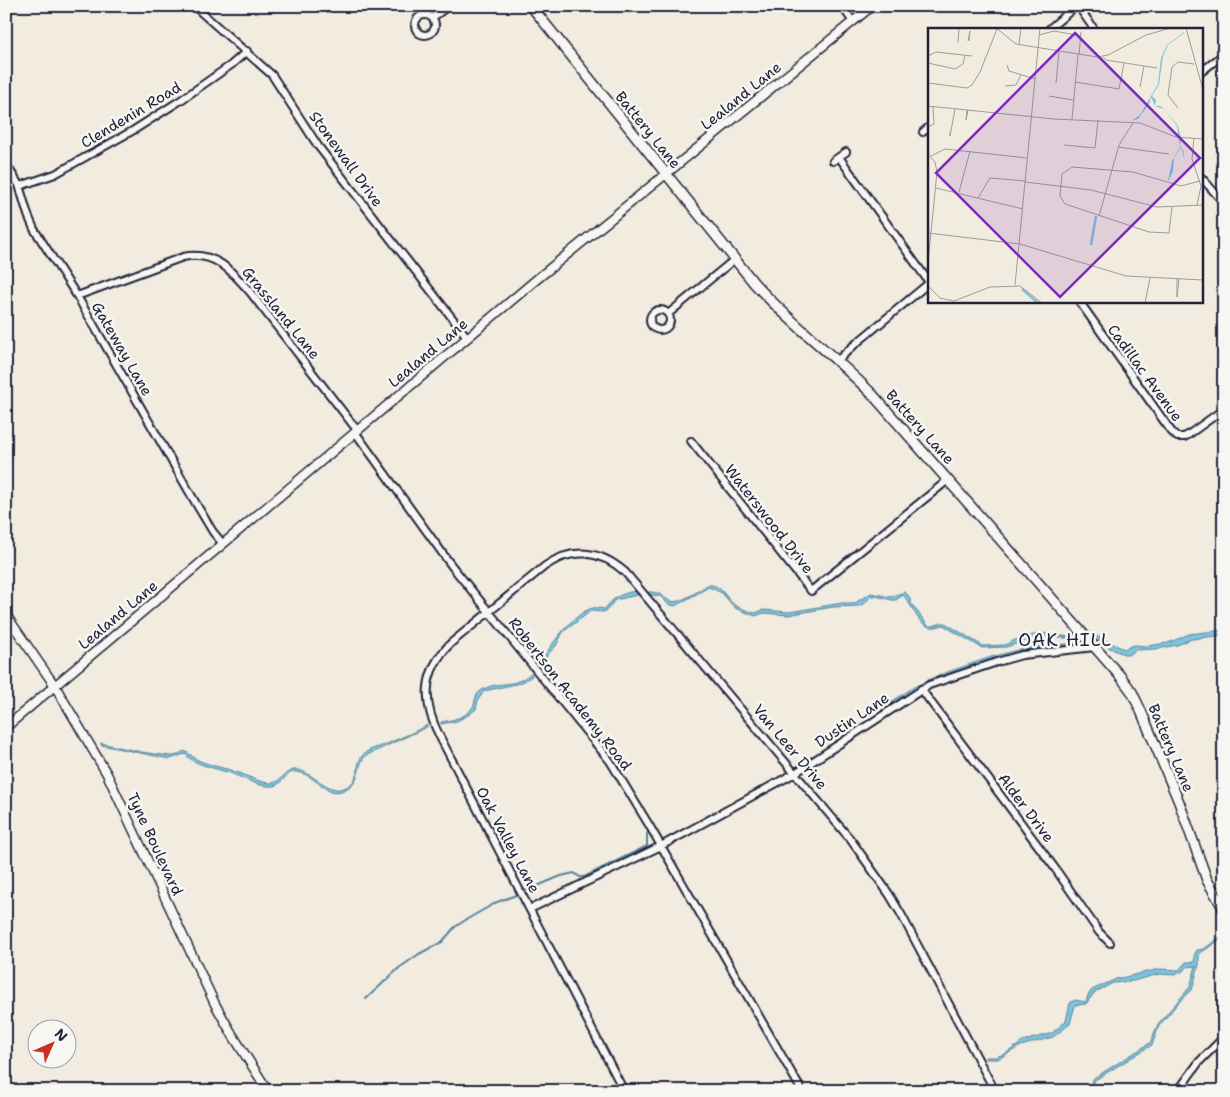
<svg xmlns="http://www.w3.org/2000/svg" width="1230" height="1097" font-family="'Shantell Sans',sans-serif">
	<style>
		.water { fill: #7cc4dc; stroke: #58839c }
		.lines { fill: none; stroke-linecap: round; stroke-linejoin: round }
		.stream { stroke: #58839c; stroke-width: 2 }
		.minor-casing { stroke: #22223b; stroke-width: 10 }
		.tertiary-casing { stroke: #22223b; stroke-width: 11 }
		.secondary-casing { stroke: #22223b; stroke-width: 12 }
		.minor { stroke: #f6f6f2; stroke-width: 6 }
		.tertiary { stroke: #f6f6f2; stroke-width: 8 }
		.secondary { stroke: #f6f6f2; stroke-width: 9 }
		.labels { text-anchor: middle; dominant-baseline: central; stroke-width: 5; stroke-linejoin: round; paint-order: stroke }
		.street-label { font-size: 15px; fill: #22223b; stroke: #f6f6f2 }
		.quarter-label { font-size: 18px; letter-spacing: 1px; fill: #22223b; stroke: #f6f6f2 }
		.inset-river { fill: none; stroke: #7cc4dc; stroke-width: 2.5 }
		.inset-road { fill: none; stroke: #9f9b9d; stroke-width: 1 }
		.view { fill: #7b2cbf; fill-opacity: 0.15; stroke: #7b2cbf; stroke-width: 2.5 }
		.inset-edge { fill: none; stroke: #22223b; stroke-width: 2.5 }
	</style>
	<rect width="100%" height="100%" fill="#f2ebdf"/>
	<filter id="ink" filterUnits="userSpaceOnUse"><feTurbulence type="fractalNoise" baseFrequency=".02" numOctaves="2"/><feDisplacementMap in="SourceGraphic" scale="10" xChannelSelector="R" yChannelSelector="G"/><feConvolveMatrix kernelMatrix="1 2 1 2 8 2 1 2 1" color-interpolation-filters="sRGB"/></filter>
	<g filter="url(#ink)">
		<!-- water -->
		<path class="water" d="M707,585C722,583 726,600 736,606C742,609 749,611 755,613L763,610L789,612L842,603H855L871,593L890,597L904,592L909,596L911,603L928,626C936,627 939,622 945,623L983,646L1005,645L1015,640L1041,633L1070,637L1079,635L1084,640L1070,646L1024,650L929,680L889,707L887,705L914,687L936,676L991,657L1030,647L1067,644L1074,640L1054,636L1037,637L1006,647L982,648L943,625C919,635 916,609 903,595L896,600H892L876,596H871L864,604L859,606L833,607L788,615L764,613L755,616L735,608L722,593L709,587L675,606L668,604L660,596L651,595L648,592C662,592 660,596 670,601C678,605 700,590 707,585Z
			M635,591L638,595L615,600L606,611L603,612L591,611L563,632L556,646L547,655L543,668L540,664C548,648 574,612 593,608C598,607 601,609 605,609C613,597 621,594 635,591Z
			M1224,630V635L1192,639L1177,645L1156,649L1136,650L1128,655C1115,652 1099,643 1090,633L1124,649L1134,645L1147,646L1168,643L1189,634Z
			M531,673L532,676L521,683L484,691L478,700L476,709L470,714L457,721L441,724V722C451,720 466,718 472,708C477,702 472,695 484,689C501,680 513,689 531,673Z
			M427,725V727L365,756C356,768 362,781 344,790C326,799 315,773 296,772C286,771 283,784 274,786C260,788 244,778 230,773C218,769 205,767 194,761C190,759 188,757 185,754L170,759L101,745V743L141,752L170,756H175L184,751C190,753 194,759 200,761C212,766 225,768 237,772C248,776 258,782 269,783C282,784 285,767 299,770C311,773 328,791 340,789C362,784 354,767 362,756C368,748 380,747 389,743C402,737 415,732 427,725Z
			M1224,934V937L1199,954V965L1192,990L1177,1004L1159,1026L1152,1045L1095,1080L1087,1091H1084L1094,1078L1150,1043L1158,1024L1190,987L1196,966L1187,967L1183,971L1175,975L1159,974L1133,981L1113,983L1094,993L1086,1004L1075,1005L1070,1024L1053,1037L1021,1046L998,1059H986V1057H995L1005,1054L1024,1041L1052,1033L1066,1021L1070,1003L1075,1000L1086,1002L1088,995L1092,990L1116,979L1160,969L1179,970L1186,962H1194L1195,957L1194,955L1197,950L1204,949Z"/>
		<g class="lines">
			<!-- stream -->
			<path class="stream" d="M881,711L883,710
				M523,892L561,876L574,873L580,877H584L647,846V834L649,831
				M366,999L399,968L419,954L442,942L455,927L464,921L497,902L519,894"/>
			<!-- minor casing -->
			<g class="minor-casing">
				<path id="minor" d="M194,6L272,75L318,146L467,337
					M842,6L853,22
					M1078,6L1094,29
					M1222,6L1224,9
					M415 25a10 10 0 1 1 20 0a10 10 0 1 1-20 0Z
					M432,18L448,6
					M1049,29L1076,6
					M1201,72L1224,54
					M923,132L929,127
					M839,157L929,282
					M833,161L846,152
					M6,164L19,185L28,215L34,229L77,296L198,507L213,532L223,544
					M1201,177L1224,203
					M20,186L55,174L134,130L181,100L231,65L247,51
					M77,296L183,257C214,250 232,271 250,292L357,430
					M1079,301L1171,431L1177,437H1184L1188,435L1224,409
					M650 320a10 10 0 1 1 20 0a10 10 0 1 1-20 0Z
					M668,314L735,259
					M838,360L853,346L929,283
					M355,432L451,565L610,761L649,825L802,1091
					M691,441L811,591L948,480
					M921,689L1054,867L1099,932L1110,943
					M530,909L661,846L795,773L929,685L997,662L1022,655L1095,647
					M624,1091L440,737C422,702 422,672 451,643L545,566C572,547 600,550 625,572L851,840L889,894L901,914L995,1091
					M1178,1091L1199,1062L1224,1037"/>
			</g>
			<!-- tertiary casing -->
			<g class="tertiary-casing">
				<path id="tertiary" d="M6,615L55,686L107,774L215,1004L232,1034L268,1091
					M6,727L537,279L872,6"/>
			</g>
			<!-- secondary casing -->
			<g class="secondary-casing">
				<path id="secondary" d="M531,6L754,283C791,324 835,356 873,395L1121,677L1132,692L1141,711L1179,802L1207,880L1224,909"/>
			</g>
			<!-- minor -->
			<use href="#minor" class="minor"/>
			<!-- tertiary -->
			<use href="#tertiary" class="tertiary"/>
			<!-- secondary -->
			<use href="#secondary" class="secondary"/>
		</g>
	</g>
	<g class="labels">
		<!-- street labels -->
		<g class="street-label">
			<text transform="translate(741 96) rotate(-39)">Lealand Lane</text>
			<text transform="translate(131 115) rotate(-31)">Clendenin Road</text>
			<text transform="translate(648 130) rotate(51)">Battery Lane</text>
			<text transform="translate(346 159) rotate(54)">Stonewall Drive</text>
			<text transform="translate(281 313) rotate(51)">Grassland Lane</text>
			<text transform="translate(122 349) rotate(60)">Gateway Lane</text>
			<text transform="translate(428 353) rotate(-40)">Lealand Lane</text>
			<text transform="translate(1145 373) rotate(54)">Cadillac Avenue</text>
			<text transform="translate(920 427) rotate(48)">Battery Lane</text>
			<text transform="translate(769 519) rotate(52)">Waterswood Drive</text>
			<text transform="translate(118 615) rotate(-40)">Lealand Lane</text>
			<text transform="translate(570 694) rotate(52)">Robertson Academy Road</text>
			<text transform="translate(852 720) rotate(-34)">Dustin Lane</text>
			<text transform="translate(790 747) rotate(50)">Van Leer Drive</text>
			<text transform="translate(1171 748) rotate(67)">Battery Lane</text>
			<text transform="translate(1026 808) rotate(53)">Alder Drive</text>
			<text transform="translate(508 840) rotate(62)">Oak Valley Lane</text>
			<text transform="translate(155 844) rotate(65)">Tyne Boulevard</text>
		</g>
		<!-- quarter labels -->
		<g class="quarter-label">
			<text x="1065" y="640">OAK HILL</text>
		</g>
	</g>
	<!-- overview -->
	<g transform="translate(928 28)">
		<rect width="275" height="275" fill="#f2ebdf"/>
		<path d="M256,0V5L240,17L235,28L231,56L224,68L228,72L227,78H232L236,81L250,98L253,111L252,117L255,122L257,133L255,157L257,133L253,119L246,130L245,143L241,152L240,153L244,133L252,119L249,98L236,81L227,78L223,69L221,76L210,91L203,93L212,87L230,56L233,30L239,17L256,4Z" fill="#7cc4dc"/>
		<path class="inset-river" d="M163,217L168,188M94,261L110,275"/>
		<path class="inset-road" d="M68,0L88,16L169,29L180,27L218,7L243,0M258,0L275,62M111,7L126,3L153,8M40,13L42,3L41,13M30,15L31,0M91,16L93,0M151,27L153,4M0,28L8,24L44,28M175,29L178,32L229,40M0,35L27,41L35,36L37,27M79,37L81,43L107,51M147,54L191,61L196,35M0,55L39,60L44,57L52,44L69,1M128,55L131,23M77,58L88,57L93,47M212,59L216,38M121,68L145,72M0,78L126,91L212,95L248,109L275,111M250,80L240,67L244,39L250,34L266,36M39,82L38,92L40,82M144,91L150,27M0,99L6,96L5,79M22,104V108L27,81M266,110L264,131L273,158L269,177M136,117L167,120L170,92M190,119L241,126M0,126L7,134L9,144L0,235M3,128L17,121L99,130M97,154L163,162L229,179L275,177M8,160L95,181M31,164L42,123M50,170L62,150L97,153M244,179L241,205L221,204L137,176L132,168L134,146L144,139L205,144L253,158L272,153M171,188L191,117L205,95M0,205L92,216L198,248L275,252M249,250V269L251,250M87,257L112,0M0,258L12,270L26,273L62,259L92,258L114,275M217,275L222,250"/>
		<path class="view" d="M147,5L272,130L132,269L8,145Z"/>
		<rect width="275" height="275" class="inset-edge"/>
	</g>
	<!-- margin -->
	<rect width="1230" height="1097" fill="none" stroke="#f6f6f2" stroke-width="25"/>
	<rect x="12" y="12" width="1205" height="1072" fill="none" stroke="#22223b" stroke-width="2" filter="url(#ink)"/>
	<!-- north arrow -->
	<g transform="translate(52 1044) rotate(45)"><circle r="24" fill="#f6f6f2" stroke="#a1a1a9"/>
	<path d="M0-4L9 19L0 12L-9 19Z" fill="#c8321e"/>
	<text y="-8" font-size="14" font-weight="bold" text-anchor="middle" fill="#22223b">N</text>
	</g>
</svg>
